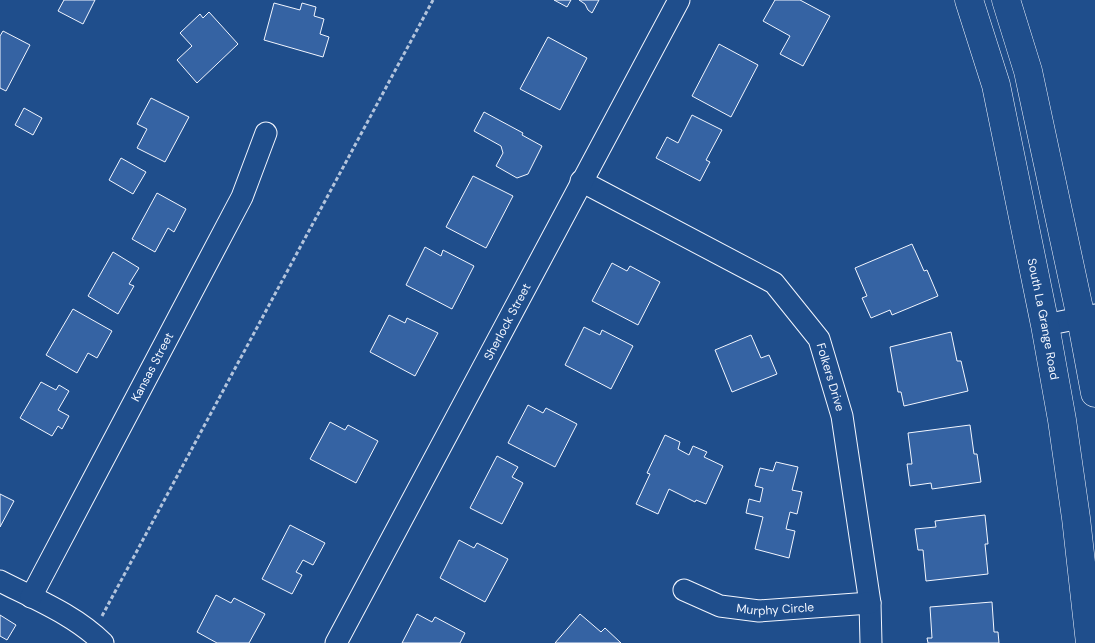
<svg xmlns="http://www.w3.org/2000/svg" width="1095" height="643" font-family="'DM Sans',sans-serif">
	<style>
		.building { fill: #3563a3; stroke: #f2f6ff }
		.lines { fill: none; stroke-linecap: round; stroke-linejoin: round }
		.minor-casing { stroke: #f2f6ff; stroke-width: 23 }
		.major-casing { stroke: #f2f6ff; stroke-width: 29 }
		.path { stroke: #b3c4dc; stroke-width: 3; stroke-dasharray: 4 2.5; stroke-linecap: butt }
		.minor { stroke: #1f4e8c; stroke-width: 21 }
		.major { stroke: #1f4e8c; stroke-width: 28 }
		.labels { text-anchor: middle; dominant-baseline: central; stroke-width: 4; stroke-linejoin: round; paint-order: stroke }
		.street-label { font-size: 12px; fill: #f2f6ff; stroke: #1f4e8c }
	</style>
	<rect width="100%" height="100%" fill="#1f4e8c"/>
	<!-- building -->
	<path class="building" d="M64,0H95L83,24L58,11Z
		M554,0H571L567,7Z
		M579,0H599L592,13L588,10L585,4Z
		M775,0H800L830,16L803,66L780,54L790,36L763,21Z
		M274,3L300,10L302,3L316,7L314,16L324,19L320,34L329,37L323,57L264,40Z
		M209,12L238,44L197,83L177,60L192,46L180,33L200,14L203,18Z
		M3,31L30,45L6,91L0,88V36Z
		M548,37L587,58L560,110L520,89Z
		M719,44L758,65L731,117L692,96Z
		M151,98L189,117L165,162L137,148L147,129L137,124Z
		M24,108L42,118L33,135L15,125Z
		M484,112L523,133L522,135L542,146L528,174L517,178L496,166L503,153L501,146L474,131Z
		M692,115L722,130L706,160L710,162L700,181L656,158L667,137L678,143Z
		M121,158L146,172L133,194L109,180Z
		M473,176L513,196L486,248L446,227Z
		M157,193L186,209L174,232L168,228L155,252L132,239Z
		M912,244L924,271L927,270L938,296L892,315L890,310L871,318L862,298L867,296L855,268Z
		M425,247L441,256L443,250L474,266L452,309L406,285Z
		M113,252L139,268L129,284L134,286L118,314L88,296Z
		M612,263L627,271L630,266L660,282L638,325L592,301Z
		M73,309L112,331L97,358L88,353L77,373L46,355Z
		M389,315L405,323L407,318L438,333L415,376L370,352Z
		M584,327L600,335L602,330L633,346L611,389L565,365Z
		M951,332L957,361H961L968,391L904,406L901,392H898L890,347Z
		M751,335L761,358L769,355L777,374L732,392L715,350Z
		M41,382L56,390L59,385L69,391L58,410L69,416L62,429L58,426L52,436L20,418Z
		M528,405L543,413L546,408L577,424L555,467L508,443Z
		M330,422L345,430L348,425L378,441L356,483L310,459Z
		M970,425L974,454H977L981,482L932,489L931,483L910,486L907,464H912L908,433Z
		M665,435L680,442L678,449L689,455L693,446L707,452L704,457L723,466L706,504L696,500L695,502L669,489L658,514L636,504L650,474L647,473Z
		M497,456L518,467L512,477L523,483L502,524L470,508Z
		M776,462L798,467L792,490L802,492L797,514L790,512L786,529L795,531L789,558L755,549L763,517L746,513L749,499L760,502L763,488L755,486L760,468L773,471Z
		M0,494L14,501L0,527Z
		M985,515L988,544H985L988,574L926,581L923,550H918L915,529L936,527L935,521Z
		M290,525L325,543L313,565L303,560L296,572L302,575L292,594L262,579Z
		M459,540L474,548L477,543L508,559L485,602L440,578Z
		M216,595L231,603L234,598L265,614L249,643H217L197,632Z
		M992,602L994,632H998L999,643H928L927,638H932L930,607Z
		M417,614L432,622L435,617L465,633L460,643H402Z
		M580,614L601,632L605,628L621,643H555Z
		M0,615L16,625L7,640L0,636Z"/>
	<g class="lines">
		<!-- minor casing -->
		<g class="minor-casing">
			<g id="minor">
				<path id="s1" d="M581,181L774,283L819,339L842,416L870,603L871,643"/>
				<path d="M1045,325L1095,315"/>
				<path d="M0,581C35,599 75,615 103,643"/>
				<path id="s2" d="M684,590L720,606L759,611L870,603"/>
				<path id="s3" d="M31,597L242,197L266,133"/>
				<path id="s4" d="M336,643L679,0"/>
			</g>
		</g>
		<!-- major casing -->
		<g class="major-casing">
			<g id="major">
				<path id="s5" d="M969,0L996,85L1045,325L1062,420L1076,518L1090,643"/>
				<path d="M1006,0L1028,71L1081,318L1095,393"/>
			</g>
		</g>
		<!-- path -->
		<path class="path" d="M102,616L433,0"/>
		<!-- minor -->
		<use href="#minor" class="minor"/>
		<!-- major -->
		<use href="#major" class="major"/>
	</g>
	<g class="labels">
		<!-- street labels -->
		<g class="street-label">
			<text stroke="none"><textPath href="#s5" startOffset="328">South La Grange Road</textPath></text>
			<text stroke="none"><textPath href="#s4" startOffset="364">Sherlock Street</textPath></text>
			<text stroke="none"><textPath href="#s3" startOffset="260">Kansas Street</textPath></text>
			<text stroke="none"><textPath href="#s1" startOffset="330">Folkers Drive</textPath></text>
			<text stroke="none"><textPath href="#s2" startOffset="95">Murphy Circle</textPath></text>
		</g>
	</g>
</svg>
